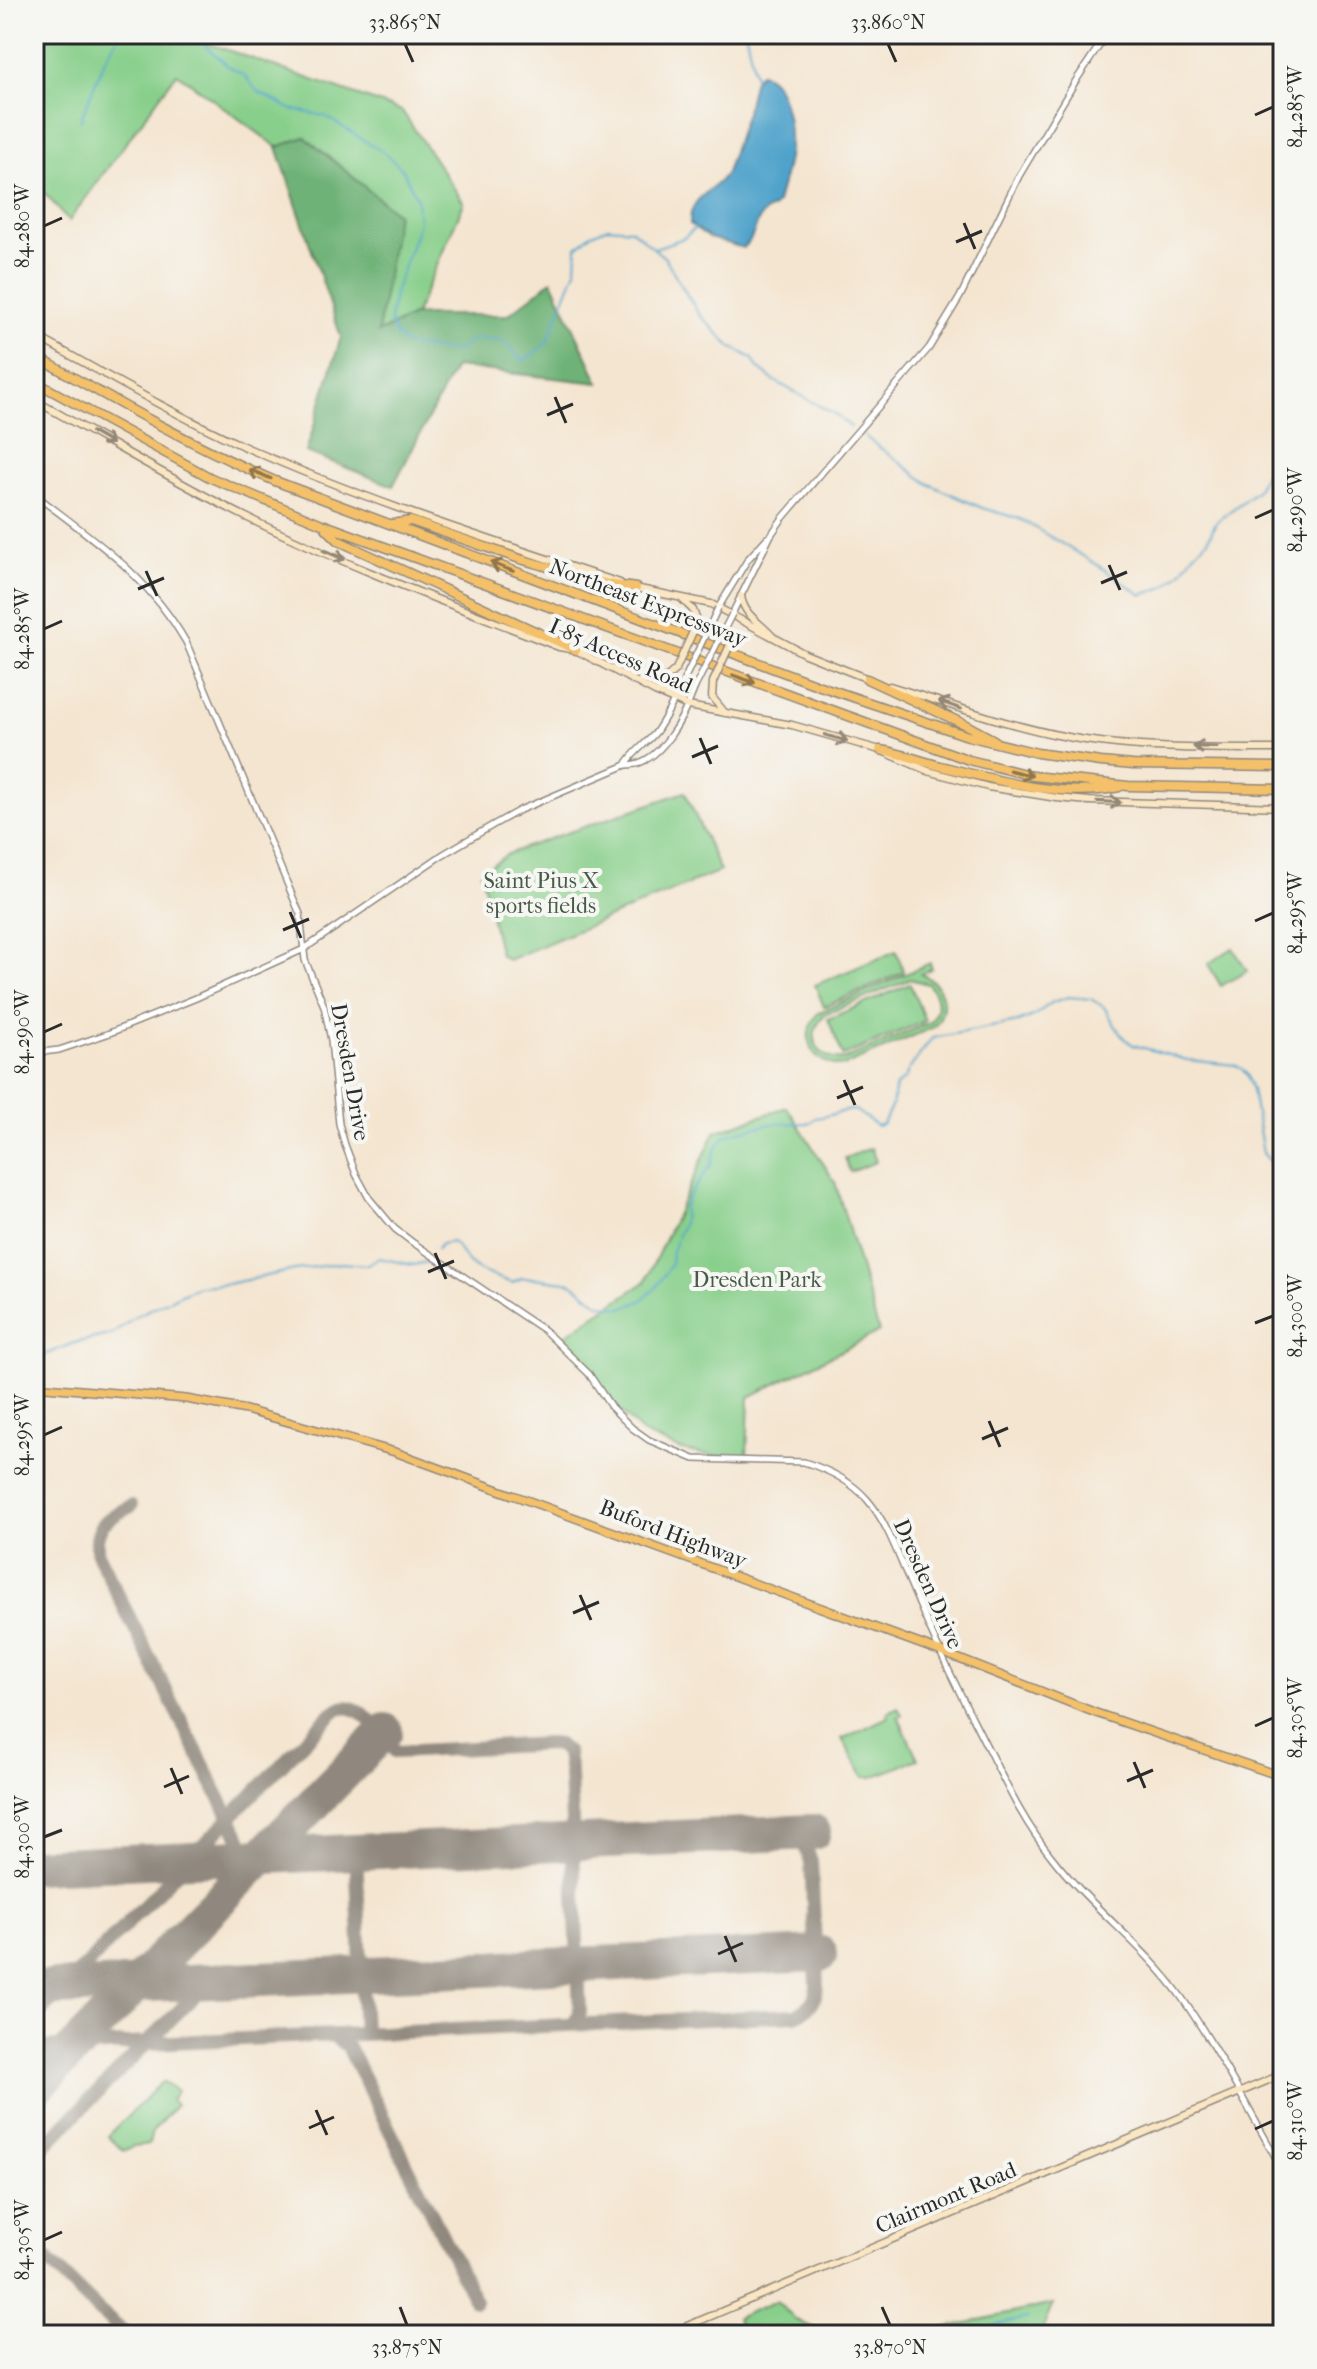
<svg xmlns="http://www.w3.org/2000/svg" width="1317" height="2369" font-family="'IM FELL French Canon',serif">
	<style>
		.green { fill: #88cf8b; stroke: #5a7d5b; stroke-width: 2; fill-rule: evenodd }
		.forest { fill: #6eb277; stroke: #4c6e51; stroke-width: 2 }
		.water { fill: #50a3cb; stroke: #3e677b; stroke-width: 2 }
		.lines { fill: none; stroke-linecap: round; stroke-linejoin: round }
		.stream { stroke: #50a3cb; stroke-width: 2 }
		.taxiway { stroke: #90887e; stroke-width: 14 }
		.runway { stroke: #90887e; stroke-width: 36 }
		.tertiary-casing { stroke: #90887e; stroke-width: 8 }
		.secondary-casing { stroke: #90887e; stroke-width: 9 }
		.primary-casing { stroke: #90887e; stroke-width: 10 }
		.motorway-casing { stroke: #90887e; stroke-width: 11 }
		.tertiary { stroke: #fff; stroke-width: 5 }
		.secondary { stroke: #fbe6c3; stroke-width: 6 }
		.primary { stroke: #f4c16a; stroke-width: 7 }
		.motorway { stroke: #f4c16a; stroke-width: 8 }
		.tertiary-bridge-casing { stroke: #90887e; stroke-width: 8; stroke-linecap: butt }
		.secondary-bridge-casing { stroke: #90887e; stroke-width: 9; stroke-linecap: butt }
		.tertiary-bridge { stroke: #fff; stroke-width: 5 }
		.secondary-bridge { stroke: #fbe6c3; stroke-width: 6 }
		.oneway { stroke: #938877 }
		.oneway2 { stroke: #90764a }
		.ticks { fill: none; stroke: #2b2b2b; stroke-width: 3 }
		.labels { text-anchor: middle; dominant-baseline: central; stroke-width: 8; stroke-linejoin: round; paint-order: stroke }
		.street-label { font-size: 22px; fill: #2b2b2b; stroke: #f6f6f2 }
		.park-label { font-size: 22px; fill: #475c48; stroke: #f6f6f2 }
		.neatline { fill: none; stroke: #2b2b2b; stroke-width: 3 }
		.ticks-label { font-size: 20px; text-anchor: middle; fill: #2b2b2b }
	</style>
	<rect width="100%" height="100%" fill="#f6f6f2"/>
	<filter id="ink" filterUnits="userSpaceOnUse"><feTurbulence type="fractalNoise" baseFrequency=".0125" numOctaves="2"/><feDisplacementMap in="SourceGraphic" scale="16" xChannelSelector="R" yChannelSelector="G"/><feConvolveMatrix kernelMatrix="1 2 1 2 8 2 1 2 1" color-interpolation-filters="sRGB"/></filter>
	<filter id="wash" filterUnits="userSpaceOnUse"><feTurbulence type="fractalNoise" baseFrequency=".006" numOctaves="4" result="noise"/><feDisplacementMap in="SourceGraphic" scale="32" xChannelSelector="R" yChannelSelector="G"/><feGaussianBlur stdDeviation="1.8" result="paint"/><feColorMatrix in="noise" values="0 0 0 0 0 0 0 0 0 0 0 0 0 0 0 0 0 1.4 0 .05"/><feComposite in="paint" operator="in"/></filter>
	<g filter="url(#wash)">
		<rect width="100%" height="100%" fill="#f4e5d0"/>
		<!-- green -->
		<path class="green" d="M34,34H182L402,111L464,203L415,315L377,333L306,137L277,147L177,73L69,221L34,181Z
			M685,792L720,871L508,960L500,955L481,872L508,854L526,847Z
			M1233,948L1247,971L1221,986L1208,964Z
			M896,951L904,972L824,1007L815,985Z
			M930,963L932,968L921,974C944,984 950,1007 934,1027L844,1066C812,1066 798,1038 818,1013ZM910,979L928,984C939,996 940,1008 931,1022L846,1059C817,1063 803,1034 826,1014Z
			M910,984L925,1021L843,1056L828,1019Z
			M787,1107L835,1182L879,1332L749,1397L747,1458L712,1456L681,1450L643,1434L614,1405L587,1365L564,1336L645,1282L715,1132Z
			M871,1148L876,1162L850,1172L845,1158Z
			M898,1707L902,1715L898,1717L918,1759L873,1777H864L842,1739L888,1717L887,1713Z
			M162,2082L177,2091L171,2100L176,2105L152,2132L149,2144L133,2146L123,2151L108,2136Z
			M776,2301L796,2320L829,2335H743L736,2318Z
			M1053,2304L1040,2335H912Z"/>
		<!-- forest -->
		<path class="forest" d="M305,137L397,214L378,333L415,315H508L552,280L599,383L455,367L393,486L306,452L341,337L277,147Z"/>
		<!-- water -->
		<path class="water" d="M760,73C784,77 790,125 789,146C789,164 781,185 777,203L773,208C753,213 758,238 743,248L710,238L690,224C689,195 714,193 726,173L747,109L754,79Z"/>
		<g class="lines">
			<!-- stream -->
			<path class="stream" d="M192,34L228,66L245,76L257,91L290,109L325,116L386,154L403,170L417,199L419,223L393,298L390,322L396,336L409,346L458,351L475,338L504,342L523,361L547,343L576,270L577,247L590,235L608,227L631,229L665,258L698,313L731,347L752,358L758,368L773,380L834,414L851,427
				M746,34L755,77
				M80,121L105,59L120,34
				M655,248L684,238L696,227
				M864,436L929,484L982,508L1020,519L1096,564L1142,595L1164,587L1181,572L1194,554L1208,540L1216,522L1256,491L1264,475L1283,460
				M437,1249L441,1244L452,1242C459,1248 463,1256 469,1263C481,1274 498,1277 512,1283L522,1278H535L572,1283L600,1304L623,1308L641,1301L656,1288L671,1264L672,1251L683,1223L684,1207L689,1196L711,1165L716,1149L724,1137L735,1132L771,1124L810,1123L815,1118C829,1117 841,1110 855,1110L877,1126L883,1124L892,1105L896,1086L905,1079L908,1071L932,1038L1018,1022L1033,1016L1053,1002L1068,997L1091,999L1104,1007L1121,1035L1133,1045L1187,1060L1235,1065L1242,1069L1247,1075L1252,1090L1263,1153L1273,1165L1283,1169
				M34,1359L74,1343L113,1334L136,1316L198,1286L227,1284L295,1270L342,1263L366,1265L379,1258L413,1265L427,1262
				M949,2335L1028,2318"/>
			<!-- taxiway -->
			<path class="taxiway" d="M131,1506C108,1518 92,1525 98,1555L249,1856
				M356,1851L364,2034
				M34,2019L332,1713C358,1692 380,1735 396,1752L550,1744L558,1745L567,1753L570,1774L580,2012L576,2023L569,2025
				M333,2035L348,2047L475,2301
				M34,2048L795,2015C809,2010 816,2000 817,1986L811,1861L804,1844
				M34,2049C50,2058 49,2072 37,2084
				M34,2156L210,1980
				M34,2247L99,2311L127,2335"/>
			<!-- runway -->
			<path class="runway" d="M34,1866L813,1832
				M34,1989L820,1954
				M34,2089L385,1731"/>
		</g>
	</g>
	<g filter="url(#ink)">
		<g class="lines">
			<!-- tertiary casing -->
			<g class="tertiary-casing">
				<path id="tertiary" d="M34,494C94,540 147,574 186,642L300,914L305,960L324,1006L331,1040L339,1124L345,1145L356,1174L369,1198L395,1229L412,1242L545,1331L589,1374L611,1407L632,1428L649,1440L694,1459L804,1462C865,1481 880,1510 903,1566C913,1590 923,1614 934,1638C949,1673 967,1707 984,1741C1004,1780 1023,1822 1051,1856C1090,1907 1145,1946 1182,1998C1220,2053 1250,2113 1283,2170
					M718,608L748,559L767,538
					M732,614L771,535L782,519L929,348L960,297L1019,176L1075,82L1107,34
					M626,765C630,755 648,742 656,732C667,716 676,697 684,680
					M34,1053L59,1050L107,1034L196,998L304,949L442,855L493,825L520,810L626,765C661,766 685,714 695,687"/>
			</g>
			<!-- secondary casing -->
			<g class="secondary-casing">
				<path id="secondary" d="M34,335C103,373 171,413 243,446C365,501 494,541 620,583
					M34,400C105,439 175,482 248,518C349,567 455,606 559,647L576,650L655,692L688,706L792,725L880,750L928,771L988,787L1057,798L1089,801L1283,807
					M635,588L711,604L805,654L868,679
					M741,596C744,616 760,622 772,636
					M682,599L693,610L696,618
					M640,681L665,679L676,669
					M713,682L712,697L725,713
					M890,686C949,704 1008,726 1068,737C1137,750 1213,749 1283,749
					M666,2335L1283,2074"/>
			</g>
			<!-- primary casing -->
			<g class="primary-casing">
				<path id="primary" d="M34,1386L186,1399L246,1410L395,1452L939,1651L1096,1713L1283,1777"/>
			</g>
			<!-- motorway casing -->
			<g class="motorway-casing">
				<path id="motorway" d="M34,355C113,400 191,445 275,481L820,686L968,736L1037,753L1101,762L1133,765L1283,767
					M34,381L211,478L322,524L969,760L1033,776L1128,786L1283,789
					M392,524L411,521L520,559L608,584L636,588
					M326,528L339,541L576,650
					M867,679L968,726L994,740
					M880,750C901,753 920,761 940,766C997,780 1060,799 1119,787"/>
			</g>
			<!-- tertiary -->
			<use href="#tertiary" class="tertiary"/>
			<!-- secondary -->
			<use href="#secondary" class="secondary"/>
			<!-- primary -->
			<use href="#primary" class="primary"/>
			<!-- motorway -->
			<use href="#motorway" class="motorway"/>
			<!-- tertiary-bridge casing -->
			<g class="tertiary-bridge-casing">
				<path id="tertiary-bridge" d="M684,680L718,608
					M695,687L732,614"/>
			</g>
			<!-- secondary-bridge casing -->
			<g class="secondary-bridge-casing">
				<path id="secondary-bridge" d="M676,669L696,625V618
					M713,682L730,645L740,634"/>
			</g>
			<!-- tertiary-bridge -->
			<use href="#tertiary-bridge" class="tertiary-bridge"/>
			<!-- secondary-bridge -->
			<use href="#secondary-bridge" class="secondary-bridge"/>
		</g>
		<!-- one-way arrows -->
		<defs><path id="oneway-shaft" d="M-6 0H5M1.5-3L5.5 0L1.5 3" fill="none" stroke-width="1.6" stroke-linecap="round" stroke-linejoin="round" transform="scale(2)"/></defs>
		<g class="oneway">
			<use href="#oneway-shaft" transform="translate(102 438) rotate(30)"/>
			<use href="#oneway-shaft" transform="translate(334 555) rotate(23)"/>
			<use href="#oneway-shaft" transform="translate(950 705) rotate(-161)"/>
			<use href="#oneway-shaft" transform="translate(836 738) rotate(16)"/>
			<use href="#oneway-shaft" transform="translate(1205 747) rotate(-178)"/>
			<use href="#oneway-shaft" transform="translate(1109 802) rotate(3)"/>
		</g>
		<g class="oneway2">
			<use href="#oneway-shaft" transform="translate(260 474) rotate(-157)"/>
			<use href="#oneway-shaft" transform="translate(502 567) rotate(-159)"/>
			<use href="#oneway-shaft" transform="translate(744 679) rotate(20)"/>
			<use href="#oneway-shaft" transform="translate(1021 773) rotate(14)"/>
		</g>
	</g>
	<!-- ticks -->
	<path class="ticks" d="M405,44L413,62M888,44L896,62M1255,115L1273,107M964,223L975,249M44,226L62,218M956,242L982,231M555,397L566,423M547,415L573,404M1255,518L1273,510M1109,565L1120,590M146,571L157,596M1101,583L1127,572M138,589L164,578M44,629L62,621M700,738L711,764M692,757L718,746M290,912L301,938M1255,921L1273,913M283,930L309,919M44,1032L62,1024M844,1080L855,1105M837,1098L863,1087M435,1253L446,1279M428,1272L454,1261M1255,1323L1273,1316M989,1421L1000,1447M44,1435L62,1427M982,1439L1008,1428M580,1595L591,1620M573,1613L599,1602M1255,1726L1273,1718M1134,1762L1145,1788M171,1768L182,1794M1127,1781L1153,1770M164,1787L189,1776M44,1837L62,1830M725,1936L736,1962M718,1954L743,1943M316,2110L327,2135M309,2128L334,2117M1255,2129L1273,2121M44,2240L62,2232M400,2307L407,2325M882,2307L890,2325"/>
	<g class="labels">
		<!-- street labels -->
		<g class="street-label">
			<text transform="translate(648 603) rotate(21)">Northeast Expressway</text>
			<text transform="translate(621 656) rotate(24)">I-85 Access Road</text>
			<text transform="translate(350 1072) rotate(80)">Dresden Drive</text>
			<text transform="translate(673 1534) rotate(21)">Buford Highway</text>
			<text transform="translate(928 1584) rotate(66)">Dresden Drive</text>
			<text transform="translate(946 2198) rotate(-23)">Clairmont Road</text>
		</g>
		<!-- park labels -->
		<g class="park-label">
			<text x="541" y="881">Saint Pius X<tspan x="541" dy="25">sports fields</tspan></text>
			<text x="757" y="1280">Dresden Park</text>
		</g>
	</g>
	<!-- margin -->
	<rect width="1317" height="2369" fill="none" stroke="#f6f6f2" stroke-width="88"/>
	<rect x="44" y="44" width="1229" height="2281" class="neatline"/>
	<g class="ticks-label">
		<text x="405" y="29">33.865°N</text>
		<text x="888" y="29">33.860°N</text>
		<text transform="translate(1295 107) rotate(-90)" y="7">84.285°W</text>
		<text transform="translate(22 226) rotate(-90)" y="7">84.280°W</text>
		<text transform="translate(1295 510) rotate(-90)" y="7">84.290°W</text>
		<text transform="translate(22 629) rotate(-90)" y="7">84.285°W</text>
		<text transform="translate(1295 913) rotate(-90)" y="7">84.295°W</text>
		<text transform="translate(22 1032) rotate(-90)" y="7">84.290°W</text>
		<text transform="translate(1295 1316) rotate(-90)" y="7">84.300°W</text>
		<text transform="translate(22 1435) rotate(-90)" y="7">84.295°W</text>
		<text transform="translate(1295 1718) rotate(-90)" y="7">84.305°W</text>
		<text transform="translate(22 1837) rotate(-90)" y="7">84.300°W</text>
		<text transform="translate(1295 2121) rotate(-90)" y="7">84.310°W</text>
		<text transform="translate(22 2240) rotate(-90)" y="7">84.305°W</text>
		<text x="407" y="2354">33.875°N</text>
		<text x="890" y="2354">33.870°N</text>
	</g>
</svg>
